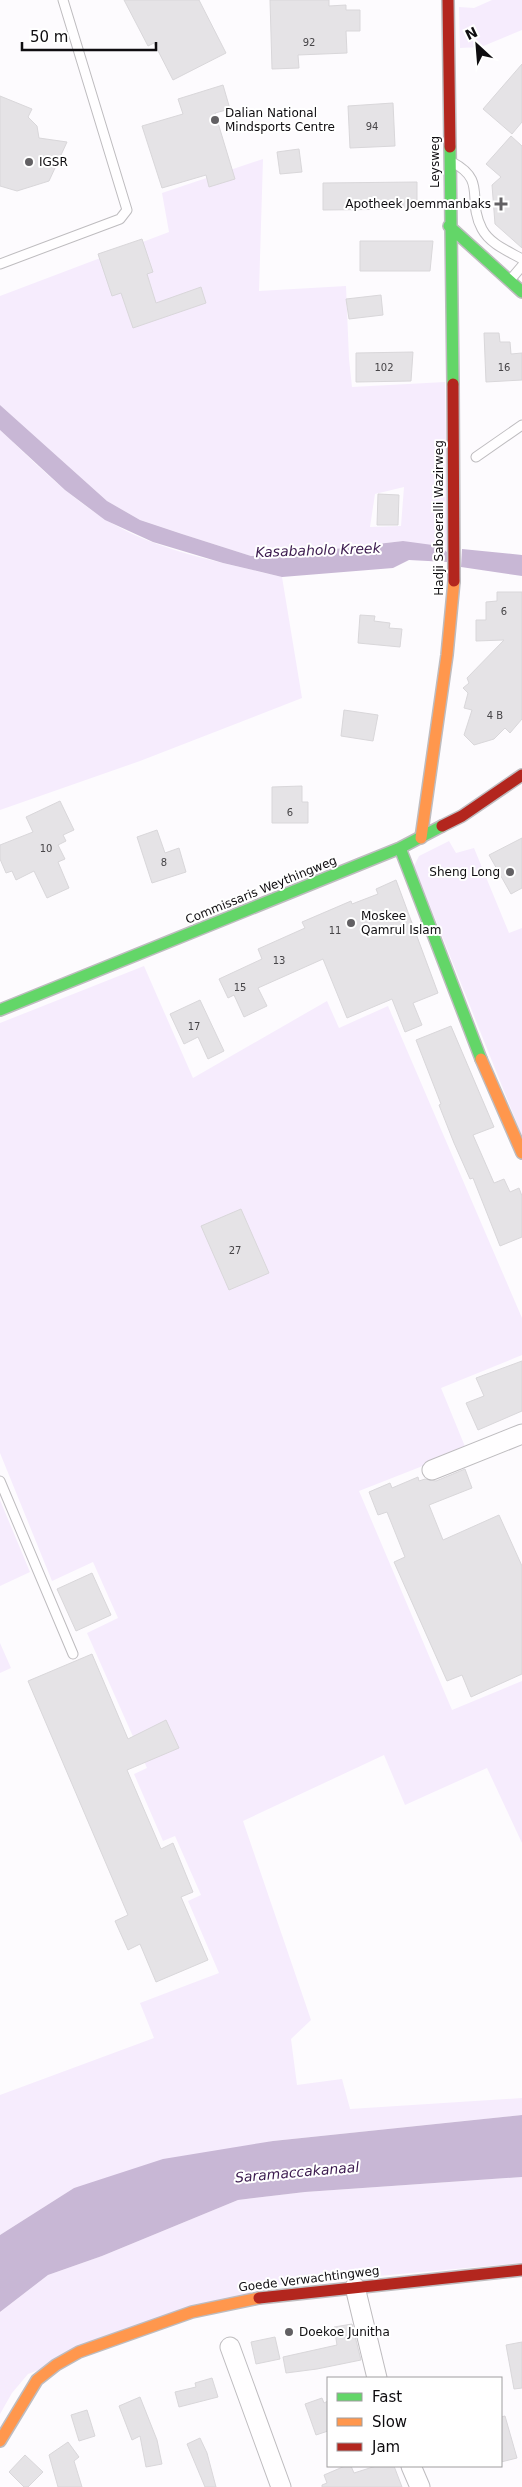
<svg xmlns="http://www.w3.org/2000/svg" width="522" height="2487" font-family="'DejaVu Sans',sans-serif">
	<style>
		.green { fill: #f6ecfd; fill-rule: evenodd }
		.water { fill: #c8b7d5 }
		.building { fill: #e5e3e6; stroke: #d9d7da }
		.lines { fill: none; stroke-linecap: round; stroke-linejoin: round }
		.lane-casing { stroke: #bebcbf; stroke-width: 11 }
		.street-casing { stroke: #bebcbf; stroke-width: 21 }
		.fast-casing { stroke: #bebcbf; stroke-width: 14 }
		.slow-casing { stroke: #bebcbf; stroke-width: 14 }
		.jam-casing { stroke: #bebcbf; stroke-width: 14 }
		.lane { stroke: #fffeff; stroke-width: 9 }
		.street { stroke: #fffeff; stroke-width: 19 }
		.fast { stroke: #63d668; stroke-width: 11 }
		.slow { stroke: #ff974d; stroke-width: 11 }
		.jam { stroke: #b3261e; stroke-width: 11 }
		.poi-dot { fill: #626063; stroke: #fff; stroke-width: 2 }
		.labels { text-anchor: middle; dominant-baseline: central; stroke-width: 4; stroke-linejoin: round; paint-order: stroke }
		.number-label { font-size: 10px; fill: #474548 }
		.poi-label { font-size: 12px; fill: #0f0d10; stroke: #fff; text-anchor: start }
		.street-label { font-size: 12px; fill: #0f0d10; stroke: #fff }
		.water-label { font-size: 14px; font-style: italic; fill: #3b1a4e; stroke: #fff }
	</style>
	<rect width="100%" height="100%" fill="#fdfbfe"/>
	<!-- green -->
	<path class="green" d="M492,0H522V30L481,47L460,48L459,7L474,8Z
		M263,159L259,291L346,286L349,359L352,387L445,382L448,553L403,541L292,554L251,556L182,534L140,520L107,501L0,405V296L169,232L162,193ZM404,487L401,526L370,527L375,494Z
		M0,430C33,461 66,495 105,519C155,551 225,563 282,577L302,698L140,761L0,810Z
		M449,841L456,853L474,848L509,933L522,928V1136L414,866L419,856Z
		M144,966L193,1078L327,1001L339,1028L388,1006L522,1318V1355L441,1388L466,1449L359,1491L452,1710L522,1681V1843L487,1768L405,1805L384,1755L243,1821L311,2020L291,2039L297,2085L342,2079L350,2109L522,2098V2115L273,2141L74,2188L0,2235V2095L154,2038L140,2003L219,1973L188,1901L201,1895L175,1836L163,1841L134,1774L147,1768L87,1633L118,1618L93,1562L52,1581L0,1453V1023Z
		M0,1500L30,1572L0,1586Z
		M0,1643L11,1668L0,1673Z
		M522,2177V2263L269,2286L28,2374L12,2393L0,2414V2312L48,2275L102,2256L238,2200L305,2192Z"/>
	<!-- water -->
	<path class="water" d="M0,405L107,501L140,520L182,534L251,556L292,554L403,541L440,546L448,553L447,562L409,560L393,568L282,577L223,563L153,542L105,520L65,490L0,430Z
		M462,549L522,555V576L461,567Z
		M522,2115V2177L305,2192L238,2200L102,2256L48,2275L0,2312V2235L74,2188L163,2159L273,2141Z"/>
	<!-- building -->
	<path class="building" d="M124,0H199L226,53L173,80L154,43L148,46Z
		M270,0H329V6L346,5V10H360V31H346L347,53L298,55L299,68L272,69Z
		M522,64V122L512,134L483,109Z
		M223,85L230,109L215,113L235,179L209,187L206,175L162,188L142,126L183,114L178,99Z
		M0,96L32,109L28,117L37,126L39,138L67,142L49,181L17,191L0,186Z
		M393,103L395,146L350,148L348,106Z
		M511,136L522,146V248L495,224L492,185L501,177L486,164Z
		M299,149L302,172L280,174L277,152Z
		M417,182V209L323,210V183Z
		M142,239L153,272L147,274L156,303L201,287L206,303L133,328L121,293L112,296L98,254Z
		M360,241H433L430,271H360Z
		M381,295L383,315L349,319L346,299Z
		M484,333H499L500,342H510L511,354L522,353V380L486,382Z
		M413,352L411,381L356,382V353Z
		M378,494L399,495L398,525H377Z
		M497,592H522V719L510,733L505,728L494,739L474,745L464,735L472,710L464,708L468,693L463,688L469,683L467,678L504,640L476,641V620H486V602L497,601Z
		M360,615L375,616L374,621L390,623L389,628L402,629L400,647L358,643Z
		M344,710L378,715L373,741L341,736Z
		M302,786V802H308V823H272V787Z
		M60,801L74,830L63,835L66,841L58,845L65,859L58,862L69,888L47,898L34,871L16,880L12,871L6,873L0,859V845L33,832L26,817Z
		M157,830L165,853L179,848L186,872L152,883L137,837Z
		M522,838V888L511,894L489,855Z
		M396,880L438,993L413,1003L422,1025L405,1032L392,999L347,1018L323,959L258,988L267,1006L244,1017L234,995L228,998L219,979L262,959L258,949L305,928L302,922L351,901L352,904L378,894L376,889Z
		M200,1000L224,1051L208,1059L198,1037L184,1044L170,1014Z
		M451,1026L494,1127L473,1135L494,1183L504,1179L510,1192L519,1188L522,1196V1237L500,1246L473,1178L470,1179L454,1143L439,1105L441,1104L416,1040Z
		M241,1209L269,1273L229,1290L201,1226Z
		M522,1361V1411L478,1430L466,1403L484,1396L476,1378Z
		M465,1469L472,1488L429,1505L443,1540L499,1515L522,1566V1674L471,1697L462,1675L447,1681L394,1562L405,1557L387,1512L378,1515L369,1492L390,1483L392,1488L418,1477L419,1481L425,1479L436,1481Z
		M92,1573L111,1615L76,1631L57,1589Z
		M92,1654L128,1739L166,1720L179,1748L127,1770L161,1849L173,1843L193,1892L181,1897L208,1960L156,1982L140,1944L128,1950L115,1921L128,1915L28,1681Z
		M352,2324L361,2360L317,2369L286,2373L283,2357L337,2345L334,2327Z
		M275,2337L280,2359L256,2364L251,2342Z
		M522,2342V2388L514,2389L506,2345Z
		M212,2378L218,2397L179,2407L175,2392L196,2387L195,2383Z
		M140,2397L157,2440L162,2464L146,2467L140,2436L132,2440L119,2406Z
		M322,2398L324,2403L328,2401V2431L316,2435L305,2404Z
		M87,2410L95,2436L79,2441L71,2415Z
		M505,2416L517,2458L501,2462V2417Z
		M200,2438L207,2453L216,2487H205L187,2444Z
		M68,2442L79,2457L74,2461L82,2487H58L49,2455Z
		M25,2455L43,2472L28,2487H24L9,2472Z
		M345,2466H351L354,2473L376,2466H394L402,2487H322V2485L327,2483L324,2475Z"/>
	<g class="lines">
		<!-- lane casing -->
		<g class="lane-casing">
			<path id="lane" d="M452,162C488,181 466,199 482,229C490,244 508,251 522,259
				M0,264L120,219L127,210L63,0
				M511,279L522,266
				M476,457L522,425
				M0,1481L73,1654"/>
		</g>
		<!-- street casing -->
		<g class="street-casing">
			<path id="street" d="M432,1470L522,1434
				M355,2287L377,2378
				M230,2347L281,2487
				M411,2466L420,2487"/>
		</g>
		<!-- fast casing -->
		<g class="fast-casing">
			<path id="fast" d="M450,147L453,384
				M449,226L522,292
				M400,848L481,1059
				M0,1010L400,848L442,826"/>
		</g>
		<!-- slow casing -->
		<g class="slow-casing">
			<path id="slow" d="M421,838L447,655L454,581
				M481,1059L522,1153
				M0,2441L37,2380L56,2365L79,2352L192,2312L259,2298"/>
		</g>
		<!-- jam casing -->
		<g class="jam-casing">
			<path id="jam" d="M448,0L450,147
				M453,384L454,581
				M442,826L462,816L522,775
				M259,2298L522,2270"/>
		</g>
		<!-- lane -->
		<use href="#lane" class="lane"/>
		<!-- street -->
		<use href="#street" class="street"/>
		<!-- fast -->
		<use href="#fast" class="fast"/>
		<!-- slow -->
		<use href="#slow" class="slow"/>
		<!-- jam -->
		<use href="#jam" class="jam"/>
	</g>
	<!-- markers -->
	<g class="poi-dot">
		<circle cx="215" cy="120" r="5"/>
		<circle cx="29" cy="162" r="5"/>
		<path d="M498.5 196.5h5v5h5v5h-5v5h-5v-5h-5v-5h5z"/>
		<circle cx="510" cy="872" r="5"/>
		<circle cx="351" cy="923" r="5"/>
		<circle cx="289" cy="2332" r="5"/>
	</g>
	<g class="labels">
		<!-- number labels -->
		<g class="number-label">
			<text x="309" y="42">92</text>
			<text x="372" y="126">94</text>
			<text x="384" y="367">102</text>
			<text x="504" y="367">16</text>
			<text x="504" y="611">6</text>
			<text x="495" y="715">4 B</text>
			<text x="290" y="812">6</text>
			<text x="46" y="848">10</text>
			<text x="164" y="862">8</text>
			<text x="335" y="930">11</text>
			<text x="279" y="960">13</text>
			<text x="240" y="987">15</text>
			<text x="194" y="1026">17</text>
			<text x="235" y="1250">27</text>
		</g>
		<!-- poi labels -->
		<g class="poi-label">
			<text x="225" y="113">Dalian National<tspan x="225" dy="14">Mindsports Centre</tspan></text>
			<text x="39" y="162">IGSR</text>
			<text x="491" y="204" text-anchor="end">Apotheek Joemmanbaks</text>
			<text x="500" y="872" text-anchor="end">Sheng Long</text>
			<text x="361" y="916">Moskee<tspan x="361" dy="14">Qamrul Islam</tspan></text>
			<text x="299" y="2332">Doekoe Junitha</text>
		</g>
		<!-- street labels -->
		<g class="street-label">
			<text transform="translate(435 162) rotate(-90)">Leysweg</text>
			<text transform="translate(439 518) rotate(-90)">Hadji Saboeralli Wazirweg</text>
			<text transform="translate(261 890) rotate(-22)">Commissaris Weythingweg</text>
			<text transform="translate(309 2279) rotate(-7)">Goede Verwachtingweg</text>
		</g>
		<!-- water labels -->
		<g class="water-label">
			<text transform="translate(318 550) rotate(-2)">Kasabaholo Kreek</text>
			<text transform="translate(297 2172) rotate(-5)">Saramaccakanaal</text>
		</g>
	</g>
	<!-- legend -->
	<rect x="327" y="2377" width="175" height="90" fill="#ffffff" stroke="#9f9e9f"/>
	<rect x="337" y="2393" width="25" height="8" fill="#63d668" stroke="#9f9e9f"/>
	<text x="372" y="2402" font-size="15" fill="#0f0d10">Fast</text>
	<rect x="337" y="2418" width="25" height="8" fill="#ff974d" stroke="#9f9e9f"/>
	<text x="372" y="2427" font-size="15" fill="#0f0d10">Slow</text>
	<rect x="337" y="2443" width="25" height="8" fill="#b3261e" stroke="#9f9e9f"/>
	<text x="372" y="2452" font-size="15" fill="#0f0d10">Jam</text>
	<!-- north arrow -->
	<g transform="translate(477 45) rotate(334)" stroke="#ffffff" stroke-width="4" paint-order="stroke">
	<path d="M0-4L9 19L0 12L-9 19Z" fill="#0f0d10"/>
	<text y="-8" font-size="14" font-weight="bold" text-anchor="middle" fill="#0f0d10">N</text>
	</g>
	<!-- scale -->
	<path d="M22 42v8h134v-8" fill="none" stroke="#0f0d10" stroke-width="2.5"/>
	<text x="30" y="42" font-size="15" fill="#0f0d10" stroke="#ffffff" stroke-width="4" paint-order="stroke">50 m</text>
</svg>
